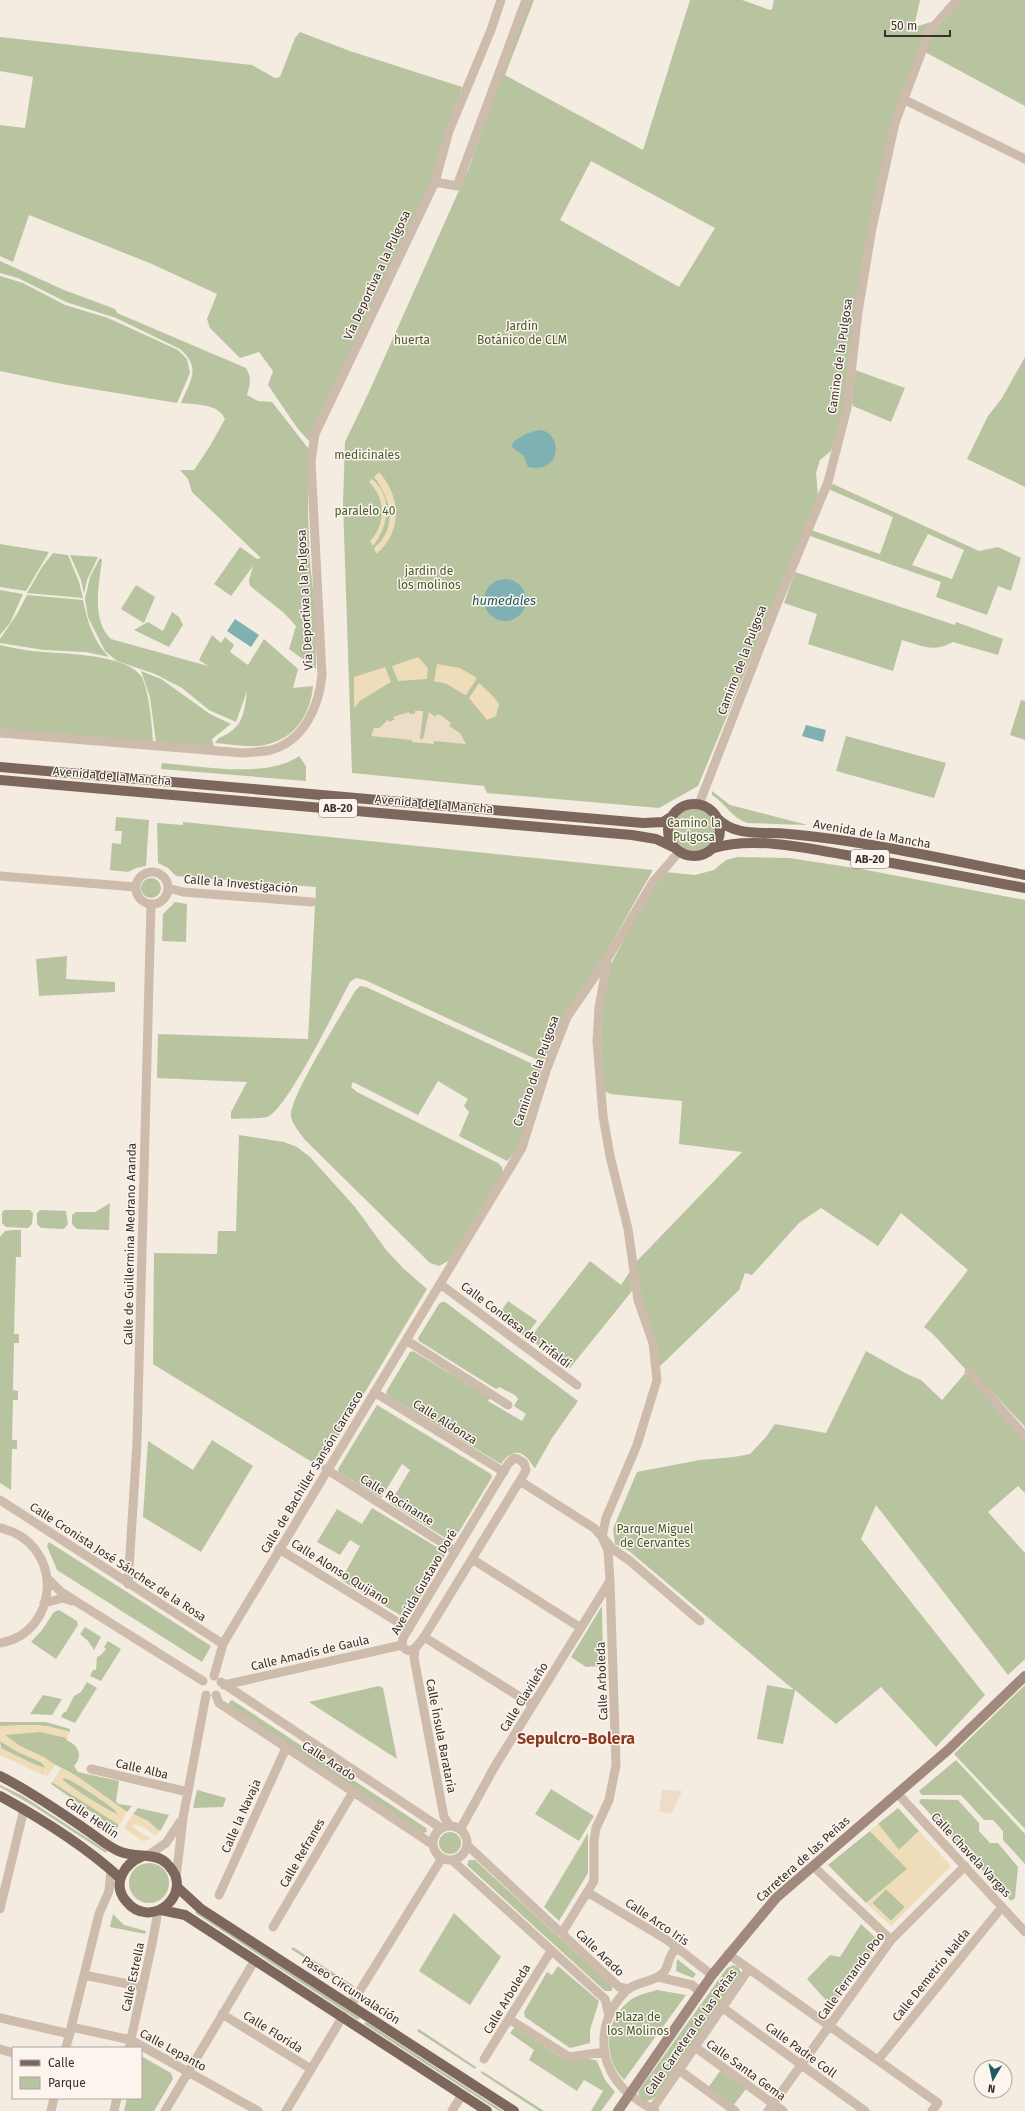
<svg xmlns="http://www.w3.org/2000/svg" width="1025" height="2111" font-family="'Fira Sans',sans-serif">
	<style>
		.green { fill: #b8c4a0; fill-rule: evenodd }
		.sand { fill: #efdcb8; fill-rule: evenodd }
		.plaza { fill: #ecdcc8 }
		.water { fill: #7fb0b2 }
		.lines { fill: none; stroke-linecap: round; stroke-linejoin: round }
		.minor { stroke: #cdbbac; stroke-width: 9 }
		.secondary { stroke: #a18a7d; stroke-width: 10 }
		.primary { stroke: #7d675c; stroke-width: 10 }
		.labels { text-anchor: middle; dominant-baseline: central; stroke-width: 3; stroke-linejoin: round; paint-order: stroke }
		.shield { fill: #fbf5ee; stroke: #756b66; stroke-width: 1 }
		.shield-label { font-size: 11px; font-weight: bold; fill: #3b302b }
		.street-label { font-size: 12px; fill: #3b302b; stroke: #fbf5ee }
		.park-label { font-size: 12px; fill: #4a5a2e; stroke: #fbf5ee }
		.water-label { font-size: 13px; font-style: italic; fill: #1f5a5e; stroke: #fbf5ee }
		.district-label { font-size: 16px; font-weight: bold; fill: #8c3b22; stroke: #fbf5ee }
	</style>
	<rect width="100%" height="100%" fill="#f4ebe1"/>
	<!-- green -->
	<path class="green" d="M529,0H534L505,75L643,150L690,0H742L770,10L772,9L774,0H920L914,27L935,21L892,120L845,406L838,436L830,452L820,460L816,473L818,496L698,786L659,808L487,793L484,786L352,773L343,503L345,442L369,392L469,168L489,109ZM591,161L715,228L679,287L560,220Z
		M962,0H1025V106L925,52L932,33Z
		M300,32L350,51L462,87L431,184L310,442L298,429L268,385L273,371L259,352L240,358L210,328L207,319L217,294L152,264L29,215L13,262L0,256V125L25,128L33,77L0,71V37L252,65L275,78L280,77L295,38Z
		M0,261L64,290L115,309L117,313L246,368C252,378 250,384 247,395L258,401L272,402L308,448V515L310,562L316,618V669L289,649L296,626L283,612L250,586L249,580L253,566L231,596L214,584L240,547L257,559L261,558L192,492L188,479L180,470H194L210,446L225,419C218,403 196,405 181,403C190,381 202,368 180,349L116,318L66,302L18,278L0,273Z
		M0,276L23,283L65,305L108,318L178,350L187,359L190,373L177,403L62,384L0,371Z
		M1025,357V487L967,459L988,416L1002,398Z
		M855,370L905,388L891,422L853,406L852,403Z
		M833,484L979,551L998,547L1021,558L1011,591L998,586L987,615L936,597L941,582L810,536L811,530L880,554L893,517L828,489ZM928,534L964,550L952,579L912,565Z
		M0,544L49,552L26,591L0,587Z
		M53,553L68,555L79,582L83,598L27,593L42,567Z
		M70,555L98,557L87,580L84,594L81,580Z
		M100,558L102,560C99,584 91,621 111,639L208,666L199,660L212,635L221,643L225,637L234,645L230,652L248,665L264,639L298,669L293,688L313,686C310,718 291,743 258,746C244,747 229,744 215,743C220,735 224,737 230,732C244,723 245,707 247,691L236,722L209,710L182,688L155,674L117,661L105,651L88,617L85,599L90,577Z
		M795,572L955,625L956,622L1003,639L998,655L953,642C932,653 923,646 902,640L893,671L808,644L817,614L784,603Z
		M136,585L155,597L144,623L121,609Z
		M0,590L23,594L10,623L0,635Z
		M27,595L83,600C87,621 94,642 109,657L86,652L44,650L0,643V639L17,614Z
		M172,612L179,617L183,625L169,647L134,630L148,622L163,631Z
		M0,645C11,647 22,650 33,651C58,654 125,653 141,676C149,688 152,727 153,742L0,729Z
		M141,671L161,679L210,714L231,724L212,739L214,747L156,742L150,697Z
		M1021,700L1025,701V740L1010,735Z
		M846,736L946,763L934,798L836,771Z
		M299,756L306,766V781L161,769L162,763C200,766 267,779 299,756Z
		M712,791L730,805L808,825L747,823C732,818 726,804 712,795Z
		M673 830a21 21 0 1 1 42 0a21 21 0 1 1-42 0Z
		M116,817L149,820L146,866L136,868L128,872L110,870L112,843L121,844L122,831H115Z
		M183,822L653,870L546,1058L540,1061L365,980L356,978L350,982C338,1004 286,1112 267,1117C260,1119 240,1118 231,1119V1112L247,1082L157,1078L158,1034L308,1039L316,887L176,876L168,868L158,863L157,823L183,825Z
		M738,857L789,858L861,869L1025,900V1427L970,1368L1025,1437V1493L1018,1486L988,1512L1025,1553V1659L1008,1675L876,1505L861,1539L985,1695L936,1747L881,1687L836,1724L795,1690L783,1744L757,1739L767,1685L794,1690L629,1551L615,1544L613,1529L637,1472L700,1460L734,1457L750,1454L766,1437L775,1424L826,1433L866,1351L907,1374L921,1380L942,1400L967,1371L932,1333L924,1327L968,1270L901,1213L878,1246L821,1208L799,1223L752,1275L745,1273L739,1290L658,1368L639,1301L636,1262L742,1152L679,1144L682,1101L610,1094L602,1089L599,1023L611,964L648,894L665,872L695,875L714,870L726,860Z
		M141 888a10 10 0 1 1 20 0a10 10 0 1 1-20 0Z
		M175,902L187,904L186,942L162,941L163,914Z
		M67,956L66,979L115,982V992L39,996L36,959Z
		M360,986L366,987L537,1066L540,1069L542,1077C535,1097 523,1149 507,1161L459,1136L469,1112L464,1106L468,1099L438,1081L418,1115L353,1082L351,1087L357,1092L498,1163L502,1167L503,1173L450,1260L439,1266L430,1263L305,1140C300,1133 293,1125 291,1117C287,1101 344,1011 355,991Z
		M239,1135L284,1142L297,1147L310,1157L355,1207L387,1251L403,1268L427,1289L320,1467L153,1364L154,1253L217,1254L218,1231H236Z
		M110,1203L109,1230L77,1229L72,1224V1215L76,1212H95Z
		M4,1210H30L33,1213L32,1224L28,1228L6,1227L2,1223V1213Z
		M40,1210L66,1211L68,1224L64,1229L41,1228L37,1224V1213Z
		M13,1230H21V1257H16L14,1334H19V1343H14L13,1390L18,1391V1400H13L12,1440H17V1449H12L11,1490L0,1483V1237L5,1231Z
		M590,1261L621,1285L631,1270L632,1291L570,1368L529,1339Z
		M508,1301L537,1321L525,1337L497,1317Z
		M442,1302H445L578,1401L552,1438L535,1468C531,1465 531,1461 527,1458C517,1447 507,1455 501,1464L387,1395L386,1392L410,1352L413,1351L490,1398L488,1401L522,1421L526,1414L514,1406L518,1399L515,1395L499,1387L496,1389L419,1341L418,1338L439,1304Z
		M377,1405L491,1474L492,1477L454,1540L450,1541L390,1503L410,1470L402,1464L381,1498L339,1472L338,1469Z
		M212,1440L253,1466L201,1552L143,1517L148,1441L193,1470Z
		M372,1508L445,1552V1555L408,1618H405L341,1580L360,1546L350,1540L340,1555L317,1542L337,1509L362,1524Z
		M49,1542L211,1646L202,1662L57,1570L47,1546Z
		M602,1606L603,1666L586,1667L571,1657Z
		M59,1610L77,1621L78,1625L56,1659L31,1642L42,1630L54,1612Z
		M85,1627L101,1637L94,1650L88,1641L80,1634Z
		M108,1641L121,1649L101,1681L90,1676L93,1670H96L97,1657L101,1655L106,1649L104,1647Z
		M87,1682L97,1688L75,1723L61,1717L64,1712H66L74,1696L81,1692Z
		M1025,1685V1829L954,1754Z
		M379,1686L383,1688L397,1759L309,1702Z
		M43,1695L62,1699L52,1715L30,1714Z
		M232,1700L426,1828L427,1832L423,1833L229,1706V1702Z
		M0,1722H46L70,1729V1732L47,1726H0Z
		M14,1732H41L67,1738L66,1740C78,1745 84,1755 74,1766L78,1772L119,1781L116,1801L119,1804L132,1806L127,1812L75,1775L20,1746L5,1736V1734Z
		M0,1741L18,1752L41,1762L46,1768C42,1769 8,1752 1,1748Z
		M956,1760L1025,1834V1864L1003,1840V1831L993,1820H984L961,1795H922L919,1791Z
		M64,1777C72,1780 116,1808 118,1814C112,1814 69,1786 62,1780Z
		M52,1782L116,1822L119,1825L116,1829L51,1784Z
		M0,1785L23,1796L107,1851L106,1853L32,1805L0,1787Z
		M551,1789L594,1816L579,1841L535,1814Z
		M197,1790L226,1798L223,1807L193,1808Z
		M921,1799L958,1800L979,1823V1831L990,1843H998L1018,1867L1015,1898L1011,1901L977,1864L976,1856L966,1844L957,1843L919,1802Z
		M138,1808L169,1815L161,1830L159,1831L148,1821L133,1814Z
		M898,1808L919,1831L899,1850L878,1824Z
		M870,1831L928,1889L886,1887L866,1903L828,1865Z
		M439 1843a11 11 0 1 1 22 0a11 11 0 1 1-22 0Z
		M588,1833V1873L559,1921L544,1907Z
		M469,1860H475L612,1986V1991H605L467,1865Z
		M129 1883a20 20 0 1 1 40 0a20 20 0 1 1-40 0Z
		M886,1889L905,1907L891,1921L872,1903Z
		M196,1911L360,2018L358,2020L195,1913Z
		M454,1913L501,1957L470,2005L419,1971Z
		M113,1914L124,1925L146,1931L145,1934L110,1927Z
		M861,1924L879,1941L832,2007L807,1979L830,1955L840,1957Z
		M293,1947L354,1986L353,1989L291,1949Z
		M677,1959L696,1974L693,1978L676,1971Z
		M733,1965L738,1967L741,1972L739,1980L655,2097C648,2103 642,2101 638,2093L640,2089L727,1968Z
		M558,1966L599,2001L590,2030V2043L570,2048L525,2017L524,2012L547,1972L552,1975Z
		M657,1990L686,1995L624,2080C603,2059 604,2022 628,2002C636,1995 647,1993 657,1990Z
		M366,2022L503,2111H499L364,2024Z
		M515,2027L565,2060C575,2062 587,2056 597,2061L605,2080L615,2092L601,2111H591L603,2091L584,2080L577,2091L529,2060L534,2050L510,2033Z
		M419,2029L476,2067L475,2069L417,2031Z
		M141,2056L171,2073L173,2079L154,2111H124L127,2098H141Z
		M482,2071L544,2111H539L481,2073Z
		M720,2071L746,2089L733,2106L708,2088Z"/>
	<!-- sand -->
	<path class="sand" d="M379,472C401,497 403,532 376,554L374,548C398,528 391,499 374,477Z
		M372,479C394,497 388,527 373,546L370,541C386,524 386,499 369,482Z
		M418,657L428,668L427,679L398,681L392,666Z
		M437,664L460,668L477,678L466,695L463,694L447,684L434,681Z
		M385,667L391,682L361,700L354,708V677Z
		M479,683L492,695L499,704L496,716L487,720L469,698Z
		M19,1725H40L70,1732L67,1738L41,1732L5,1735L20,1746L44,1757L55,1765L47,1777L45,1770V1776L0,1755V1748C7,1751 42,1769 46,1768L41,1762L18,1752L0,1741V1726Z
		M61,1768L78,1777L127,1812L119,1825L52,1782ZM63,1778C70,1777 116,1808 118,1814C112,1814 69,1786 63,1780Z
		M133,1814L148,1821L159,1831L155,1836L145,1828L134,1824L133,1826L134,1828L151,1839L142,1841L124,1828Z
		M878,1824L899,1850L919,1831L951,1866L891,1926L866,1903L907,1869L870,1831ZM886,1889L905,1907L891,1921L872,1903Z"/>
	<!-- plaza -->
	<path class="plaza" d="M415,711H423L420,739H423L429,712L435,717L437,714L442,716L451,723L449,726L460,733L466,744L434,741V744L412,742V740L371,736L374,728H379L388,720L390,722L395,719L393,717L409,712L410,714H415Z
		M662,1790L682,1791L671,1814L659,1811Z"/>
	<!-- water -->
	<path class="water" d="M539,430C563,431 563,475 528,467L524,456L512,447L513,442L526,434Z
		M484 600a21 21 0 1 1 42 0a21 21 0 1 1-42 0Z
		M235,619L259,635L251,647L227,631Z
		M806,725L826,730L823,742L802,736Z"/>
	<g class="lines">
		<!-- minor -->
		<path class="minor" d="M905,100L1025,159
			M435,182L457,186L526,0
			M0,733L243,753C252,752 262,752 271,750C304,741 319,706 322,675L311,461L315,434L435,182L449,131L491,30L501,0
			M699,804L777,604L828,482L847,408L858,312L872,228L895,123L929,32L957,0
			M136 888a16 16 0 1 1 32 0a16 16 0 1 1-32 0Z
			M0,876L136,887
			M168,888L183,892L312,902
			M440,1284L577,1385
			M406,1340L508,1405
			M969,1372L1025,1436
			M374,1392L504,1472
			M514,1458L518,1459L524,1463L526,1470L524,1474L424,1637C418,1645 410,1658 402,1645L403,1638L508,1464Z
			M326,1469L455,1551
			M520,1481L594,1528L613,1549L630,1561L700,1621
			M0,1500L223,1644
			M0,1528C66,1543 60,1633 0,1643
			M602,1537L606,1518L637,1445L657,1380L653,1343L638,1300L628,1229L610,1156L603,1116L597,1041L599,1008L607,963
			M279,1549L409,1629
			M472,1559L581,1628
			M48,1579L60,1591L77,1602L203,1681
			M128,1584L137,1443L151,904
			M44,1603L63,1598L72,1601
			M424,1637L533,1705
			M415,1650L414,1658L444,1817L450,1826
			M214,1676L223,1644L236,1622L522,1148L547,1068L567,1017L609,956L653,882L679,852
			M221,1682L441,1828
			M224,1685L402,1645
			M216,1695L219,1703L432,1844
			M91,1769L188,1792
			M898,1794L1025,1932
			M433 1843a17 17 0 1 1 34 0a17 17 0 1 1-34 0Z
			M461,1828L495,1766L610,1581
			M467,1845L619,1987L629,1989
			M147,1856L166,1843L180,1822
			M452,1860L605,1999L609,2016
			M813,1866L891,1940
			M176,1878L183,1818L206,1695
			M587,1892L667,1940L712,1975
			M219,1895L286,1748
			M0,1909L24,1809
			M273,1927L353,1792
			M562,1933L594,1881V1840L596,1828L609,1800L616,1765L610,1581L608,1550L602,1537
			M728,1954L938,2103L932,2111
			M84,1975L143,1987
			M658,1977L692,1985L700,1992
			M351,2005L442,1858
			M723,2008L865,2111
			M222,2014L311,2069
			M0,2018L70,2034
			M509,2019L569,2057L604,2052
			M71,2027L131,2040L258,2111
			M695,2047L783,2111
			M66,2048L99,1914L109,1891L111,1870
			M129,2048L152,1944L158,1911
			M0,2049L13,2053
			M484,2059L551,1951
			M878,2060L1002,1907
			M679,2070L735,2111
			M652,2109L749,1969
			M51,2111L54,2098
			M114,2111L117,2098
			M165,2111L255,1960
			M286,2111L343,2016
			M452,2111L462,2095
			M655,2111C643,2103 630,2097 621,2086C595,2056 600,2016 627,1990C637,1981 653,1983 663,1973C670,1966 667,1957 675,1950H679
			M768,2111L891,1940L965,1866"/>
		<!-- secondary -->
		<path class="secondary" d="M618,2111L712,1975L776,1898L948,1750L1025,1676"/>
		<!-- primary -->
		<path class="primary" d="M0,767L643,823L663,822L671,817
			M0,780L632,835L656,839L673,847
			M668 830a26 26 0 1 1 52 0a26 26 0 1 1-52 0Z
			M717,818C736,838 764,831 789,834C868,841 947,860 1025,875
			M714,848C752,836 808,848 846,855C906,865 965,877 1025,888
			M0,1776C30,1791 57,1810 85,1829C96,1836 109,1848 121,1852C132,1856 143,1855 154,1857C160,1858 165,1861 169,1866C195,1893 151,1932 126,1901C111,1883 125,1863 143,1856
			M0,1796C42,1819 85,1846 120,1878
			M177,1887L201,1909L514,2111
			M161,1910L185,1915L487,2111"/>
	</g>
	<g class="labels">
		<!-- shield labels -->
		<g class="shield">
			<rect x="319" y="799" width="38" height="18" rx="3"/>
			<rect x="851" y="850" width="38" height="18" rx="3"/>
		</g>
		<g class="shield-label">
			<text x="338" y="808">AB-20</text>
			<text x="870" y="859">AB-20</text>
		</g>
		<!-- street labels -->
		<g class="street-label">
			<text transform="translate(377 275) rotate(-65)">Vía Deportiva a la Pulgosa</text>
			<text transform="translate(840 356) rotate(-82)">Camino de la Pulgosa</text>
			<text transform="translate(305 600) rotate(-93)">Vía Deportiva a la Pulgosa</text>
			<text transform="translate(742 660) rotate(-69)">Camino de la Pulgosa</text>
			<text transform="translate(112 776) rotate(5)">Avenida de la Mancha</text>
			<text transform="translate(434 804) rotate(5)">Avenida de la Mancha</text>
			<text transform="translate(872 834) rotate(10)">Avenida de la Mancha</text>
			<text transform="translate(241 884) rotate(5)">Calle la Investigación</text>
			<text transform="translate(536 1071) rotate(-71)">Camino de la Pulgosa</text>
			<text transform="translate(130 1244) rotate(-89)">Calle de Guillermina Medrano Aranda</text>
			<text transform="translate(516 1325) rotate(37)">Calle Condesa de Trifaldi</text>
			<text transform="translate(445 1422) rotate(32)">Calle Aldonza</text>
			<text transform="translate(312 1472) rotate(-59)">Calle de Bachiller Sansón Carrasco</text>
			<text transform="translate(397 1500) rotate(32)">Calle Rocinante</text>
			<text transform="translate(118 1562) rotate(33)">Calle Cronista José Sánchez de la Rosa</text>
			<text transform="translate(340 1572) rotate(32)">Calle Alonso Quijano</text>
			<text transform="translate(424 1582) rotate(-60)">Avenida Gustavo Doré</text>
			<text transform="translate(310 1653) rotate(-13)">Calle Amadís de Gaula</text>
			<text transform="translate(602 1681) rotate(-92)">Calle Arboleda</text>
			<text transform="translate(524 1697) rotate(-58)">Calle Clavileño</text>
			<text transform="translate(441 1736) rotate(79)">Calle Ínsula Barataria</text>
			<text transform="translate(329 1761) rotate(33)">Calle Arado</text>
			<text transform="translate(142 1769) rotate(13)">Calle Alba</text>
			<text transform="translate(241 1816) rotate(-66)">Calle la Navaja</text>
			<text transform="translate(92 1818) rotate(34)">Calle Hellín</text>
			<text transform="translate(302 1853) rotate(-60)">Calle Refranes</text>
			<text transform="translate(971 1855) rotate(47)">Calle Chavela Vargas</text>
			<text transform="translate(803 1859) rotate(-42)">Carretera de las Peñas</text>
			<text transform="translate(657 1922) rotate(34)">Calle Arco Iris</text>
			<text transform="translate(600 1953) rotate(44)">Calle Arado</text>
			<text transform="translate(931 1975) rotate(-51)">Calle Demetrio Nalda</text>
			<text transform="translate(851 1976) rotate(-54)">Calle Fernando Poo</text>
			<text transform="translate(133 1977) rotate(-78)">Calle Estrella</text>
			<text transform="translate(351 1990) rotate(33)">Paseo Circunvalación</text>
			<text transform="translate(507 1999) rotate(-59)">Calle Arboleda</text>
			<text transform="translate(273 2032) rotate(32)">Calle Florida</text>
			<text transform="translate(691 2032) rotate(-55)">Calle Carretera de las Peñas</text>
			<text transform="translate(173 2050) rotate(29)">Calle Lepanto</text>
			<text transform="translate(801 2050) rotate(36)">Calle Padre Coll</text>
			<text transform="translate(746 2070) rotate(36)">Calle Santa Gema</text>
		</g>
		<!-- park labels -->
		<g class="park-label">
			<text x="522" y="326">Jardín<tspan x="522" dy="14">Botánico de CLM</tspan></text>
			<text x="412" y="340">huerta</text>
			<text x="367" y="455">medicinales</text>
			<text x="365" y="511">paralelo 40</text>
			<text x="429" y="571">jardin de<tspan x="429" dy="14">los molinos</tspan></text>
			<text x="694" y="823">Camino la<tspan x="694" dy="14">Pulgosa</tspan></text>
			<text x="655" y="1529">Parque Miguel<tspan x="655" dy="14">de Cervantes</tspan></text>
			<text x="638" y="2017">Plaza de<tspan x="638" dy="14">los Molinos</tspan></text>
		</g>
		<!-- water labels -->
		<g class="water-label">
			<text x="504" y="600">humedales</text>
		</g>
		<!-- district labels -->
		<g class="district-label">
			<text x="576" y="1738">Sepulcro-Bolera</text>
		</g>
	</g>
	<!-- legend -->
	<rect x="12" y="2047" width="130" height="52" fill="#fbf5ee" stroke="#aea6a0"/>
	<rect x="20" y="2060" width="20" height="6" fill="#7d675c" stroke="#aea6a0"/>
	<text x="48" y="2067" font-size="12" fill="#3b302b">Calle</text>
	<rect x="20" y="2077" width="20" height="12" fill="#b8c4a0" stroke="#aea6a0"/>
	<text x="48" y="2087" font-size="12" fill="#3b302b">Parque</text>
	<!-- north arrow -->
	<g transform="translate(993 2079) rotate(189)"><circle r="19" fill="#fbf5ee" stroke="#aea6a0"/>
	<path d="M0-3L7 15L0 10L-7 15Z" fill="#1f5a5e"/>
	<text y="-6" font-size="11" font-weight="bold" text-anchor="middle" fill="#3b302b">N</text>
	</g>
	<!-- scale -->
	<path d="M885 30v6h65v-6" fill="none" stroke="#3b302b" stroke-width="2"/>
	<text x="891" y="30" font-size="12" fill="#3b302b" stroke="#fbf5ee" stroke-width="3" paint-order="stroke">50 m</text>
</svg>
